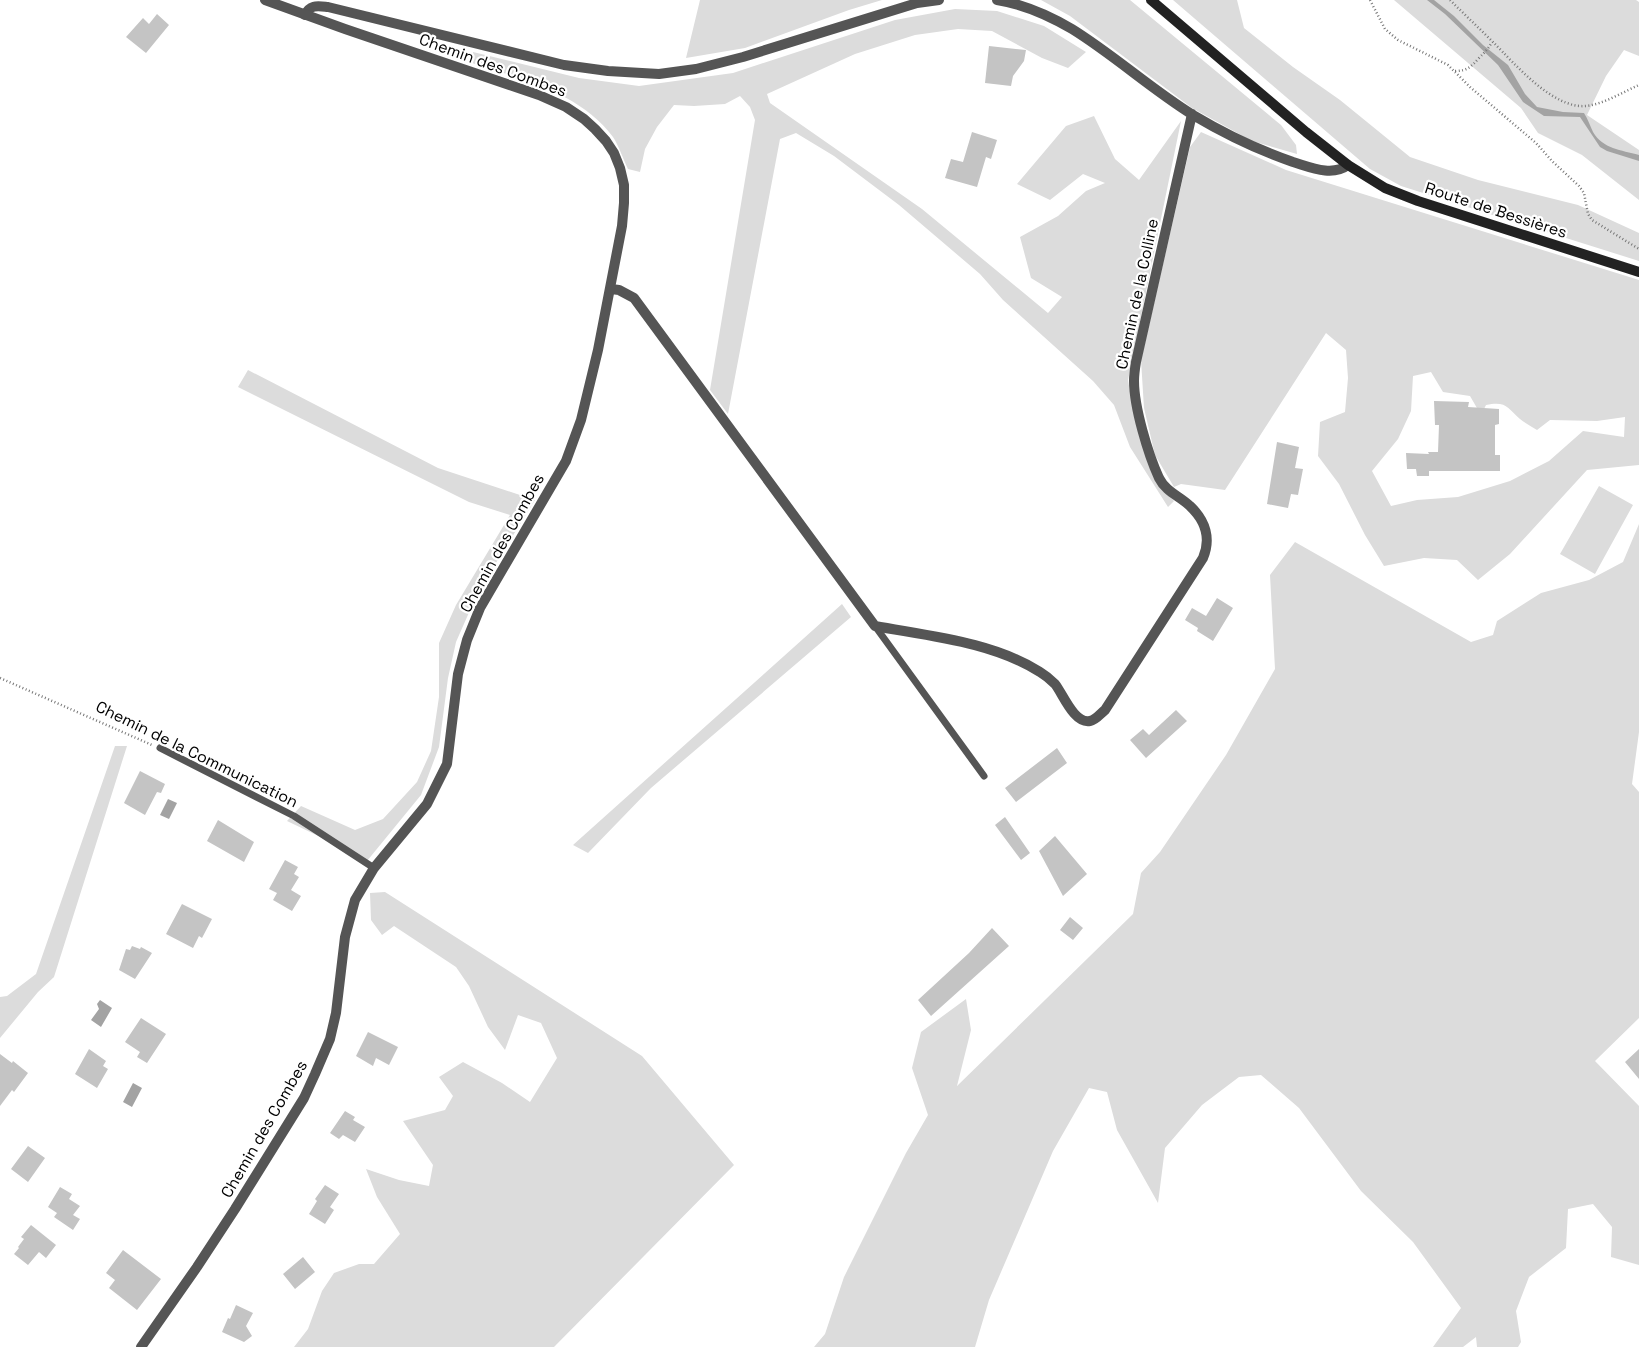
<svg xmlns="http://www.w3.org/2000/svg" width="1639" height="1347" font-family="'Space Grotesk',sans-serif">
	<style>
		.green { fill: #dcdcdc; fill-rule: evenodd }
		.water { fill: #a3a3a3 }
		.building { fill: #c4c4c4 }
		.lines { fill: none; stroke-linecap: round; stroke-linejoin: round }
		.path { stroke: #777; stroke-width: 2.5; stroke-dasharray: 1 2.5; stroke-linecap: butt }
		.service { stroke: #555; stroke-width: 7 }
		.minor { stroke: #555; stroke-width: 10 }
		.tertiary { stroke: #555; stroke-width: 10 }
		.secondary { stroke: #222; stroke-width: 10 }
		.labels { text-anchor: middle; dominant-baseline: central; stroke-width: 4.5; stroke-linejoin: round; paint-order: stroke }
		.street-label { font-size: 16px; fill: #000; stroke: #fff }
	</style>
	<rect width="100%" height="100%" fill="#fff"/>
	<!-- green -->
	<path class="green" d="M700,0H882L849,10L745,48L686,58Z
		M1041,0H1130L1281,125L1296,145L1297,154L1252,141L1192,108L1070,16Z
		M1173,0H1237L1244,28L1293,67L1340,100L1410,157L1478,180L1578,205L1639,233V261L1401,186L1370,169Z
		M1394,0H1636L1639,2V56L1624,50L1606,76L1587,115L1639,150V200L1582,155L1538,133L1521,108Z
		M955,9L997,11L1044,26L1086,52L1068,68L1042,58L992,31L958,29L915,35L855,54L767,94L770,103L922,209L1048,313L1062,297L1031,278L1020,237L1058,216L1086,191L1105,183L1083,174L1050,200L1017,184L1066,126L1094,116L1115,159L1139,180L1181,121L1128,380L1132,404L1154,476L1174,501L1168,507L1130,447L1114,405L1093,381L1003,300L980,274L899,205L834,156L796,133L780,139L728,414L710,390L755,120L750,107L740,96L725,104L694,106L674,105L657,127L645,149L640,172L628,169C623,159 619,146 613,137C580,93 522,79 472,63L473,52L579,78L639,86L733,73L895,20Z
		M1201,132L1286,170L1639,280V465L1587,470L1510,554L1478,580L1457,560L1424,558L1384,566L1365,535L1339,484L1318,456L1320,422L1345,412L1348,378L1346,350L1326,333L1225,490L1181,484L1174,487L1155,455L1144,408L1141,360L1190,147ZM1431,372L1443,392L1470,396L1481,415L1486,405C1507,401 1507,408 1520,419C1525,423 1531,426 1537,430L1550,420L1597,421L1625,417L1624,437L1583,431L1549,461L1510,481L1458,497L1417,500L1391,506L1372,471L1398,439L1411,411L1413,376Z
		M248,370L438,468L535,500L478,592L456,642L448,678L439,747L421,795L367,861L356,854L287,821L301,806L355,830L383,819L417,782L431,751L439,697V643L456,605L510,515L469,502L238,387Z
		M1599,486L1633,505L1595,574L1560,554Z
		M1639,524V732L1632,784L1639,792V1018L1595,1061L1639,1106V1265L1611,1257L1612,1227L1593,1204L1568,1209L1566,1248L1529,1277L1516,1311L1521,1342L1518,1347H1477L1476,1337L1463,1347H1433L1461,1308L1413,1242L1361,1191L1299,1108L1261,1075L1239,1077L1202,1105L1165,1148L1158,1203L1117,1130L1107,1092L1089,1088L1053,1151L989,1300L975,1347H814L825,1334L844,1277L906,1153L928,1115L912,1068L921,1032L966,999L971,1030L957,1086L1133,914L1141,873L1160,852L1226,755L1275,669L1270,575L1295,542L1471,642L1493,635L1497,621L1541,593L1589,580L1623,562Z
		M842,604L851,617L651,788L588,853L573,845Z
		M115,746H127L54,977L38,992L0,1038V997L7,996L36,974Z
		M385,892L642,1056L734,1165L554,1347H294L308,1329L322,1291L334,1273L359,1264H374L400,1234L377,1197L366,1169L399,1180L429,1186L433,1165L403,1121L445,1110L453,1096L439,1077L463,1062L502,1083L530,1102L557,1058L541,1023L518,1015L505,1050L488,1027L469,986L456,967L394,926L382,935L371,920L370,893Z"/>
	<!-- water -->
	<path class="water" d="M1427,0H1434L1454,16L1483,45L1508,65L1525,94L1537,107L1563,112L1584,113C1588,119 1590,126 1593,132C1603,149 1621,150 1639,155V161L1607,151L1600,147L1580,117L1544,116L1523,102L1498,65L1445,14Z
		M168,799L177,803L169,819L160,815Z
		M100,1000L112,1008L101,1027L91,1020L99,1009L97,1004Z
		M133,1083L142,1088L132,1107L123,1102Z"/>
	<!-- building -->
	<path class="building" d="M157,14L169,25L146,53L126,37L143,18L149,24Z
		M989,46L1026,50L1024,61L1013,76L1011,86L985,83Z
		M972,132L997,140L991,159L986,157L977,187L945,178L951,159L963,162Z
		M1434,401L1469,402L1468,407L1499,409V424L1495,425V455H1500V471H1429V476H1417L1416,469H1407L1406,453L1429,454L1428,452H1438L1439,425H1435Z
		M1277,442L1299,447L1295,468L1303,469L1298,495L1291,494L1288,508L1267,504Z
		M1217,598L1233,608L1213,641L1197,631L1198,628L1185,620L1192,608L1206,616Z
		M1176,710L1187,721L1146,758L1130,740L1143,729L1149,735Z
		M1057,748L1067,763L1016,802L1005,788Z
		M140,771L165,784L161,793L157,792L145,815L124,803Z
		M1005,817L1030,853L1021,860L995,825Z
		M218,820L254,842L244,862L207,841Z
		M1055,836L1087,874L1063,896L1039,851Z
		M285,860L298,867L294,874L299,877L291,890L301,896L292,911L273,900L277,893L269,889Z
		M182,904L212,919L202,938L199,936L193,948L166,934Z
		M1070,917L1083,928L1073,940L1060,930Z
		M992,928L1009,946L931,1016L918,1000L969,953Z
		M132,946L140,949L141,947L152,953L135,979L119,970L126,949L130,950Z
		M141,1018L166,1034L147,1063L137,1057L140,1052L125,1042Z
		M368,1032L398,1047L389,1065L376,1058L373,1066L356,1056Z
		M89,1049L106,1061L103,1066L108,1069L97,1088L75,1074Z
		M1639,1049V1079L1625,1062Z
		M0,1054L12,1063L13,1061L28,1073L14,1092L12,1090L0,1106Z
		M345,1111L355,1117L353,1120L365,1127L355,1142L343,1135L339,1139L330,1133Z
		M28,1146L45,1158L28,1182L11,1169Z
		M325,1185L339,1194L330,1207L334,1210L325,1224L309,1214L317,1201L315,1199Z
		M60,1187L72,1194L69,1199L80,1206L73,1215L80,1219L73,1230L54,1217L57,1213L48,1207Z
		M31,1225L56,1245L46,1258L39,1252L28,1265L14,1254L19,1248L18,1247L24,1239L21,1237Z
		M123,1250L161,1279L137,1310L109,1288L115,1280L106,1273Z
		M303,1257L315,1272L295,1289L283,1274Z
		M236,1305L253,1313L246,1326L252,1336L244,1342L222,1332L228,1318L230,1319Z"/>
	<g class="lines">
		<!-- path -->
		<path class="path" d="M1370,0L1385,29L1398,40L1448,65L1470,87L1536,143L1552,161L1579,186L1584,193L1588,214L1592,220L1639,249
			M1450,0C1464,14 1479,28 1494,43C1514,63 1553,109 1586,106C1604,104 1623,92 1639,85
			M1455,71C1467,71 1471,67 1479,58C1485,52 1488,49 1492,42
			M0,678L152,745"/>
		<!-- service -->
		<path class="service" d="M875,626L984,776
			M160,748L294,816L374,868"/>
		<!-- minor -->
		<path class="minor" d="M997,0C1022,4 1050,16 1072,29C1114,55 1151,89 1193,115C1225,134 1258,150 1293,162C1310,167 1332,177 1348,165
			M305,15C310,4 318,6 328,7L564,65L608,71L659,74L696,69L743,57L917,3L939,0
			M611,289L619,290L634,298L875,626C929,636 993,642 1040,672C1045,675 1051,680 1055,684C1063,694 1074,724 1090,721C1096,720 1100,714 1105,710L1203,558C1211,539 1206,521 1190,506C1180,496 1166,492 1159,478C1148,454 1134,407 1134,381C1134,375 1135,368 1136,362L1192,114"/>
		<!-- tertiary -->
		<path class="tertiary" d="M141,1347L197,1267L235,1209L304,1098L315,1074L330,1039L336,1013L345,937L355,900L374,868L427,804L447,764L458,674L467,640L480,608L566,461L581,420L598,350L622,226L624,203V185L620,168L614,153L606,141L595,129L584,119L566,107L539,95L345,29L265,0"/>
		<!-- secondary -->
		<path class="secondary" d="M1151,0L1306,132L1348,165L1385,188L1418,201L1639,272"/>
	</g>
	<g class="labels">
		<!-- street labels -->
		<g class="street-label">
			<text transform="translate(493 65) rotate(20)">Chemin des Combes</text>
			<text transform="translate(1496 210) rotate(18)">Route de Bessières</text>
			<text transform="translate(1137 294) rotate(-78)">Chemin de la Colline</text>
			<text transform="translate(502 543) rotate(-61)">Chemin des Combes</text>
			<text transform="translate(197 754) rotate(26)">Chemin de la Communication</text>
			<text transform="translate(264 1129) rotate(-60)">Chemin des Combes</text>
		</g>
	</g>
</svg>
